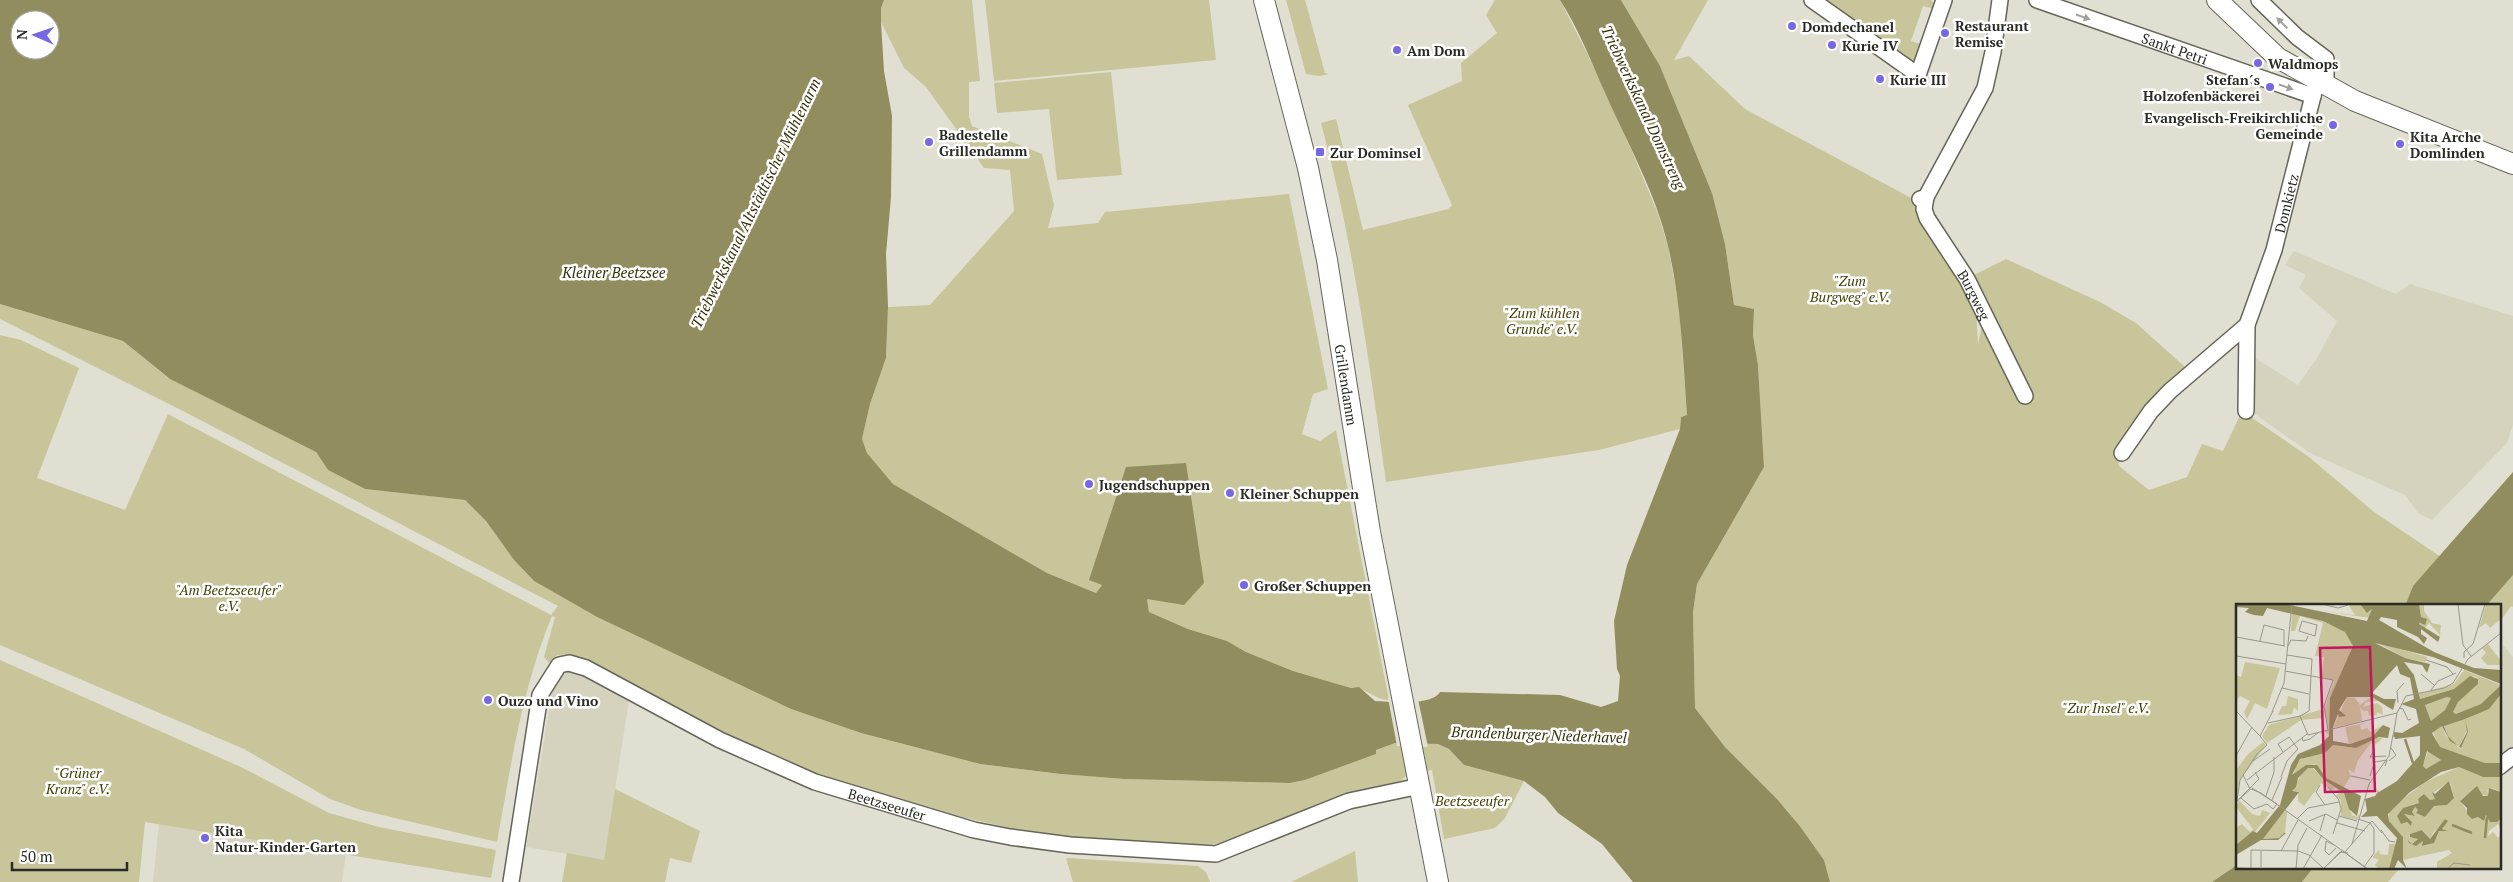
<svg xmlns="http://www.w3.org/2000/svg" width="2513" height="882" font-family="'PT Serif',serif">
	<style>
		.built { fill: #d5d3be }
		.green { fill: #c9c59a }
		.water { fill: #928d5f; fill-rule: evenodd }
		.pier { fill: #e0dfd1 }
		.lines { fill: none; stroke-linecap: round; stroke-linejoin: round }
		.street-casing { stroke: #666559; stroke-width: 18 }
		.secondary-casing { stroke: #666559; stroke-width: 22 }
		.street { stroke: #fff; stroke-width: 15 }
		.secondary { stroke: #fff; stroke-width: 20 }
		.oneway { fill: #a0a09d }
		.poi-dot { fill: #7668e3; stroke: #fff; stroke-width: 2 }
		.labels { text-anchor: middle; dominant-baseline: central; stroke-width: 5; stroke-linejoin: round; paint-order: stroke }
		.poi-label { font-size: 14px; font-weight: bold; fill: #2b2b25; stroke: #fff; text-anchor: start }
		.street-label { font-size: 14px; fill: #2b2b25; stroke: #fff }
		.park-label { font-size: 14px; font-style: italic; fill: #474003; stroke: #fff }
		.water-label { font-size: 15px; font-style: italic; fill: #37320b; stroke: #fff }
		.inset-river { fill: none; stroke: #928d5f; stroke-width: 2.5 }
		.inset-road { fill: none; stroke: #98978c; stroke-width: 1 }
		.view { fill: #c2185b; fill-opacity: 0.15; stroke: #c2185b; stroke-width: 2.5 }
		.inset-edge { fill: none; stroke: #2b2b25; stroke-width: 2.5 }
	</style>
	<rect width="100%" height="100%" fill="#e0dfd1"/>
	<!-- built -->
	<path class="built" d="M2294,251L2396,294L2410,284L2513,316V425L2507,443L2432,520L2418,513L2405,495L2310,453L2255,414L2252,356L2298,385L2317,358L2337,321L2299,288L2306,275L2285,265Z
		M2499,640L2513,657V756L2499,767Z
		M566,669H577L629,700L604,860L526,847L553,687L559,674Z
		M159,823L346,853L342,882H153Z"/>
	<!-- green -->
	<path class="green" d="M884,0H972L980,81L969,82V117L972,126L1042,154L1054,205L1048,228L1098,223L1105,212L1289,194L1328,389L1313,394L1302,434L1320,441L1336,430L1389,700C1374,700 1364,686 1351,688L1293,671L1246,652L1227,641L1188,629L1149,612L1147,599L1089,579L1102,585L1096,593L1047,573L893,484L867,453L862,439L870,404L886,358L888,307L930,305L1014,211L1010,170L984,168L926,87L904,68L881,22V8Z
		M985,0H1209L1216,60L994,81Z
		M1286,0H1305L1325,73L1329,74L1320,76L1306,74Z
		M1495,0H1560L1587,53L1631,149L1658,214L1668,246L1679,306L1687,415L1681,417L1680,429L1599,450L1386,482C1369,362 1353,240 1321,123L1336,119L1363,230L1448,209L1452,205L1408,105L1462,81L1461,63L1497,33L1486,15Z
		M1621,0H1708L1674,60L1689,56L1745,109L1915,200L1976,310L1978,344L1986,307L1970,277L2006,259L2100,302L2136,323L2185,367L2145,406L2117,448L2119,466L2149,490L2187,477L2202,444L2223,451L2242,411L2309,457L2374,512L2441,557L2413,586L2405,606H2237V865L2212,882H1830L1824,860L1799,825L1777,799L1725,747L1695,708L1693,612L1697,584L1764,467L1758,365L1753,335L1754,309L1734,305L1725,244L1712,193L1660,66Z
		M1827,0H1931L1935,5V9L1923,6L1911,41L1923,45L1916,64L1911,65L1878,41L1880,37L1867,28L1864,32L1834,10L1836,6Z
		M1111,72L1122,175L1057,180L1049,109L997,113L994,83Z
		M0,304L123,341L167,377L316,452L328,470L365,489L465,500L486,521L514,560L534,581L597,617L791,709L861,733L980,764L1061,774L1124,779L1290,783L1305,780L1376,754V750L1394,743L1438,744L1449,749L1464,765L1524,781L1505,818L1495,828L1444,839L1432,770L1408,774L1402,780L1349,801L1237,839L1216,844L1192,845L1066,838L1027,832L912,805L816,774L725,734L570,654L557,655L549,663L544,657L555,617L552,616C522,688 511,765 497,842L361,810L330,799L244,749L0,645V335L21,340L79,368L37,478L125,510L168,414L551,615L558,606L183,411L0,319Z
		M2513,575V607L2511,606L2499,623V606H2486Z
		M0,660L243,768L329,813L379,827L496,850L491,878L145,822L139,882H0Z
		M615,789L700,831L691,863L670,858L665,882H562L567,853L604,860Z
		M1355,851L1358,882H1291Z
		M1066,858L1198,866L1206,872L1210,882H1073Z
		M2313,868H2400L2388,882H2302Z"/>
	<!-- water -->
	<path class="water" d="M0,0H884L881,8V22L884,71L892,116L891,197L886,254L888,307L886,358L870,404L862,439L867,453L893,484L1047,573L1096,593L1102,585L1089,580L1126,467L1186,463L1204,583L1184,605L1147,599L1149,612L1188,629L1227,641L1246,652L1293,671L1351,688L1359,687L1375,701C1390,702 1432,706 1440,692L1560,695L1601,707L1618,701L1620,676L1617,669L1614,621L1627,565L1680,429L1681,417L1687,415C1683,359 1681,301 1668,246C1656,194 1628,144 1606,95C1592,64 1579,29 1560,0H1621L1660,66L1712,193L1725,244L1734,305L1754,309L1753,335L1758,365L1764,467L1697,584L1693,612L1695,708L1725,747L1777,799L1799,825L1824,860L1830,882H1633L1602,844L1558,813L1545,797L1524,781L1464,765L1449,749L1438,744L1395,743L1376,750V754L1305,780L1290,783L1124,779L1061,774L980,764L861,733L791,709L597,617L534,581L514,560L486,521L465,500L365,489L328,470L316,452L170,379L123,341L0,304ZM20,20H50V50H20Z
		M2513,472V575L2486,606H2405L2413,586Z
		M2237,865V868H2313L2302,882H2212Z"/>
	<!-- pier -->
	<path class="pier" d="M1388,698L1418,699L1428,747L1397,746Z"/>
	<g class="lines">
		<!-- street casing -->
		<g class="street-casing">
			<g id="street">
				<path d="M1812,0L1918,75L1944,0"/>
				<path id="s1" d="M2037,0L2313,96"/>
				<path d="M2259,0L2297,37L2326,59V85"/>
				<path id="s2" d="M1926,197L1924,209L1927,218L1967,279L2025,396"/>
				<path d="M1920,199L1926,197L1985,88L1993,52L2000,0"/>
				<path id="s3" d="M2246,411L2247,325L2274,250L2317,80"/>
				<path d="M2122,453L2151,411L2170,391L2247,325"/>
				<path d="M2499,767L2513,756"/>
				<path id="s4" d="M511,882L540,695L559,665L569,663L586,668L720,740L815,782L974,830L1010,837L1070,845L1216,854L1349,801L1420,786"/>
			</g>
		</g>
		<!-- secondary casing -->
		<g class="secondary-casing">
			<g id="secondary">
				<path id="s5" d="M1264,0L1308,168L1327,260L1370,532L1438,882"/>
				<path d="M2217,0L2278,58L2355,101L2513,164"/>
			</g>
		</g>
		<!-- street -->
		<use href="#street" class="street"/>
		<!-- secondary -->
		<use href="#secondary" class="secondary"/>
	</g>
	<!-- one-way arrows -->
	<defs><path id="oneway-solid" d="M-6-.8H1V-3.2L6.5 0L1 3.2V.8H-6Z" transform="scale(1.25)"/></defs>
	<g class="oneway">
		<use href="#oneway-solid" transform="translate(2083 17) rotate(19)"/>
		<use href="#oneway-solid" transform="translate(2282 23) rotate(-136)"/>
		<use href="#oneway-solid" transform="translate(2286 87) rotate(19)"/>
	</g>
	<!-- markers -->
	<g class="poi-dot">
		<circle cx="1792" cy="26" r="5"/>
		<circle cx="1945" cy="33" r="5"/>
		<circle cx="1832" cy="45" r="5"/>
		<circle cx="1397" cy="50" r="5"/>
		<circle cx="2258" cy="63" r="5"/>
		<circle cx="1880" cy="79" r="5"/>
		<circle cx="2270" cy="87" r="5"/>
		<circle cx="2333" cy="125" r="5"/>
		<circle cx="929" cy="142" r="5"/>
		<circle cx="2400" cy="144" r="5"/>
		<rect x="1315" y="147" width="10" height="10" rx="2.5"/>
		<circle cx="1089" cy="484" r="5"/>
		<circle cx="1230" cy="493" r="5"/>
		<circle cx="1244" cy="585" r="5"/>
		<circle cx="488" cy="700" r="5"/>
		<circle cx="205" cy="838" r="5"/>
	</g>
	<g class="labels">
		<!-- poi labels -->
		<g class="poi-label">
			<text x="1955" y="25">Restaurant<tspan x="1955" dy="16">Remise</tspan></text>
			<text x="1802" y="26">Domdechanel</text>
			<text x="1842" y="45">Kurie IV</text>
			<text x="1407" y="50">Am Dom</text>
			<text x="2268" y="63">Waldmops</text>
			<text x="1890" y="79">Kurie III</text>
			<text x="2260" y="79" text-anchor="end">Stefan´s<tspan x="2260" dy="16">Holzofenbäckerei</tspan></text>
			<text x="2323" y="117" text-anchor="end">Evangelisch-Freikirchliche<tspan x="2323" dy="16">Gemeinde</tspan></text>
			<text x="939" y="134">Badestelle<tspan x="939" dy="16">Grillendamm</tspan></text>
			<text x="2410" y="136">Kita Arche<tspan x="2410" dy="16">Domlinden</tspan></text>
			<text x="1330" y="152">Zur Dominsel</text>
			<text x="1099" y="484">Jugendschuppen</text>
			<text x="1240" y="493">Kleiner Schuppen</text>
			<text x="1254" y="585">Großer Schuppen</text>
			<text x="498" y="700">Ouzo und Vino</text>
			<text x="215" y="830">Kita<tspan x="215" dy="16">Natur-Kinder-Garten</tspan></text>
		</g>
		<!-- street labels -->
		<g class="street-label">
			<text stroke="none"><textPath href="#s1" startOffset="146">Sankt Petri</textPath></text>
			<text stroke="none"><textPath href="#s3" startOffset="214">Domkietz</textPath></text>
			<text stroke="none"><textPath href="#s2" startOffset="112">Burgweg</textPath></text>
			<text stroke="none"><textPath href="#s5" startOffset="394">Grillendamm</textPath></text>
			<text stroke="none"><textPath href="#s4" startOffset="584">Beetzseeufer</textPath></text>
		</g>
		<!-- park labels -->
		<g class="park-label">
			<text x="1850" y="280">"Zum<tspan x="1850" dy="16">Burgweg" e.V.</tspan></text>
			<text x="1542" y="312">"Zum kühlen<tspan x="1542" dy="16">Grunde" e.V.</tspan></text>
			<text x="229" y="589">"Am Beetzseeufer"<tspan x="229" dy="16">e.V.</tspan></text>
			<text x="2106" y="707">"Zur Insel" e.V.</text>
			<text x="78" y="772">"Grüner<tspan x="78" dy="16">Kranz" e.V.</tspan></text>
			<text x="1472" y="800">Beetzseeufer</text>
		</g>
		<!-- water labels -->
		<g class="water-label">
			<text transform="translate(1644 107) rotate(65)">Triebwerkskanal Domstreng</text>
			<text transform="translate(755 203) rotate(-64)">Triebwerkskanal Altstädtischer Mühlenarm</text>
			<text x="614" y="272">Kleiner Beetzsee</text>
			<text transform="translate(1539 734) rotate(2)">Brandenburger Niederhavel</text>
		</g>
	</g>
	<!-- overview -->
	<g transform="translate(2236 604)">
		<rect width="265" height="265" fill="#e0dfd1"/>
		<path d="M112,0H124L133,8L136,5L134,14L92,8L119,11ZM183,0H188V7L196,19L205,21L204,31L193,19L189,24L183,20L184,16V19L190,15L185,13ZM250,0H265V15L254,24L250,19L243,24ZM56,8L87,17L109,27L117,38L115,50L94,94L95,127L93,132L89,127L93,126L88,105L98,77L85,73L88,53L79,52L87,19L64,12L59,27H55ZM140,38L191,53L190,56L189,58L169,54ZM252,40L265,57V61H251L245,54L250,49L246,44ZM9,58L44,64L31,105L19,99L11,115L8,108L14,97L4,92L0,97V71L5,73ZM228,66L265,81L246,100L223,111L217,108L223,96L240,82L242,74L237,72L218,85L183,95L182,90L218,80ZM265,90V159H249L203,143L197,127L206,122L210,132L224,145L229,135L232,128L231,126L223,143L212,132L208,121L234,113ZM52,92L62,95V107L58,103L56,110L42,111L46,102H50ZM111,93L119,94L124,101L135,93L149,99L143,97L130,98L127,103L141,99L146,103L147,111L141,108V111L133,112L132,107H127L124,103L126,117L97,124ZM211,93L215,94L209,106L195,117L189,101ZM87,105V114L65,116L31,139L26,132L33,121ZM130,119L124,121L125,126L131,124L135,128L147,121L137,132L113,140L109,123ZM140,134H147L139,141L135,139L122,156L118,169L112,165L115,172L107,184L90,174L79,160L67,163L57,173L61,159L68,152L89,149L97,141L120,144ZM27,138L30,141L4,176L0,196V166L12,150ZM192,147L205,156L190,165L187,162ZM76,163L87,175L108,189L116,211L121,213L125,209L121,216L105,212V196L100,192L104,188L99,184L96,187L85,179L68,202L62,197V187L56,188L57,184L69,165ZM223,163L247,173H265V188L256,184L251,186L255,197L252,201L248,197L250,192L244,190L241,183L224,196L236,215L242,213L248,217L250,211L254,218L265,214V225L262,220L253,227L252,232L257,228L262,234L265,230V265H201V258L216,249L213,246L167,256V233L153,217V206L189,178ZM214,177L218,194L211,201L198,202L189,213L180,209L182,206L179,203L176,208L179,212L168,210L176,218L175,222L171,218L165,220L161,212L167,204L183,199L182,195H187L188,191L194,196L199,195L197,189ZM209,215L211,217L206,225L212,227H203L198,239L187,242V237L180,242L173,239V236L176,240L182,235L174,233V230L187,226L194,235L198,227L205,224ZM3,196L16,210L24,212L26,206L34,209L19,228L0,241V224L6,220L14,228L17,225L0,203ZM48,207L51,208L49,229L43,234L27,235ZM153,240H160L153,265L142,264L139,261L143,256L136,253L143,246L144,250L152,251Z" fill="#c9c59a" fill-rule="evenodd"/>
		<path d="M0,0H49L131,17L136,5L131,9L124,0H183L185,13L191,15L189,21L184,19L185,16L183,20L204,33L202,38L185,25V30L191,34L188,40L182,33L161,23V16L145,13L143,16L198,48L238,64L265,66V80L197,53L139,39L169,54L194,60L191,69L186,61L168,58L178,71L184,95L218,85L234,72L242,75V80L222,98L217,108L220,110L245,100L265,81V90L253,105L229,115L232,128L225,144L214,137L206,122L196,129L204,143L249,159H265V173H247L223,163L205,168L174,188L152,210L153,217L167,233V256L171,265L162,256L158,265H153L161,234L141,212L125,213L131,207L129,195L139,192L142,188L140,185L143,188L161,177L184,151V132L159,135L158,132V128L166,129L183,119L180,105L165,100L178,95L174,74L164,70L161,61L136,89L148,95H160L157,106L136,93H111L103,106L110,112L103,113L102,110L97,123V137L114,140L137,132L147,121L154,124L152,134L143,133L120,144L97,141L89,149L64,155L56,171L70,161H81L90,174L125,192L121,212L113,205L108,189L87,175L78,164H72L62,174L60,183L56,187L63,188L27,235L43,234L48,229H50L42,236H25L0,251V241L17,227L21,229L44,201L55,161L62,150L84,141L93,132L94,94L117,42L109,28L87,17L31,4L27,12L18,11L9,8L13,4L0,3ZM211,93L215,94L209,106L195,117L189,101ZM229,115L231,128L223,143L212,132L208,122ZM191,147L205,156L190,165L187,162ZM213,177L218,194L211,201L198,202L189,213L180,209L182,206L179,203L176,208L179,212L168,210L176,218L175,222L171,218L165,220L161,212L167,204L183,199L182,195L188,190L194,196L199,195L196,188L199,190ZM241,182L247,192H252L253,184L265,188V214L261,218H254L250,211L248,217L242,213L236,215L231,210V204L224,197ZM209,215L212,217L206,225L212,227H203L198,239L186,242L187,237L180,242L173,239L172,236L176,240L182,235L174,233V230L186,226L194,235Z" fill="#928d5f" fill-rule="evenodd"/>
		<path class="inset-river" d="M169,135L177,159M216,221L236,229M249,234L251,213"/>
		<path class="inset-road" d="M86,0L102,4L112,1M222,0L227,41L235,52M66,17L81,21L79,32L63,27ZM0,33L49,42M24,37L28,21L48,26V42M52,42L55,36L70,37L72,32M51,51L76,55L73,107L64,112M0,52L50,60M228,54V48L237,40L249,0M190,56L211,63L217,70M49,67L97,76L88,102L92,126M185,70L198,81M46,84L73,90M195,86L202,77L220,69M162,99L161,87L168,79M163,104L167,105L172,116L175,115M0,107L24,132L37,107M36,108L48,79L56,0M32,119L64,112L72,131L161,109L170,92L208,84L217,79L232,55L265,29M157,133L161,109M66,134L67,137L74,135L83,128M139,145L134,153L150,152M0,152L16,123M17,157L34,145M153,157L160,151L155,144M139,158L151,156L149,162M7,171L14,185M115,172L134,176M134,172L139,157M45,173L51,157L62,145L53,133L42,140L47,148M11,176L71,130M84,181L80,188L89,201M92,183L103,196L105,205L97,230M30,192L38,168V153M5,194L18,205L31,200L37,205L41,200L16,184M3,195L23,175L19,168M36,196L46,173M1,197L4,176L21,150L31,141L24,132M0,198L15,185L25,189L132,265M103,212L121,217M61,215L72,204L103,198M122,215L134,219L136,217L146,229M73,217L90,210L101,216M101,219L129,227M145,226L153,237L159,238M84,227L89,210M116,240L133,180L153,152L157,131M25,247V263M45,247L62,216M89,247L90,237L98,241M89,247L93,251L100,244M107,247L131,265M109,248L134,219M128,263L138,249V225L134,219M0,264L30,265M15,264V246L62,247L73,251L87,264M60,265L62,241L71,224M67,265L86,231M87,265L106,247M87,265L104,248L112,249M211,265L218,259L234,261"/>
		<path class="view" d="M134,43L139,187L89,188L84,44Z"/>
		<rect width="265" height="265" class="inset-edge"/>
	</g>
	<!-- north arrow -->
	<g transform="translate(35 35) rotate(272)"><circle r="24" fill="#ffffff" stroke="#aaaaa8"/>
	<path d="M0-4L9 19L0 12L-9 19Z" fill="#7668e3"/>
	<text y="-8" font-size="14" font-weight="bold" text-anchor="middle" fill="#2b2b25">N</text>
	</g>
	<!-- scale -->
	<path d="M12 862v8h115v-8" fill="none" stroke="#2b2b25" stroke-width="2.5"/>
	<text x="20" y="862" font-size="15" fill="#2b2b25" stroke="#ffffff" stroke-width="4" paint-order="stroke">50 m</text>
</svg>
